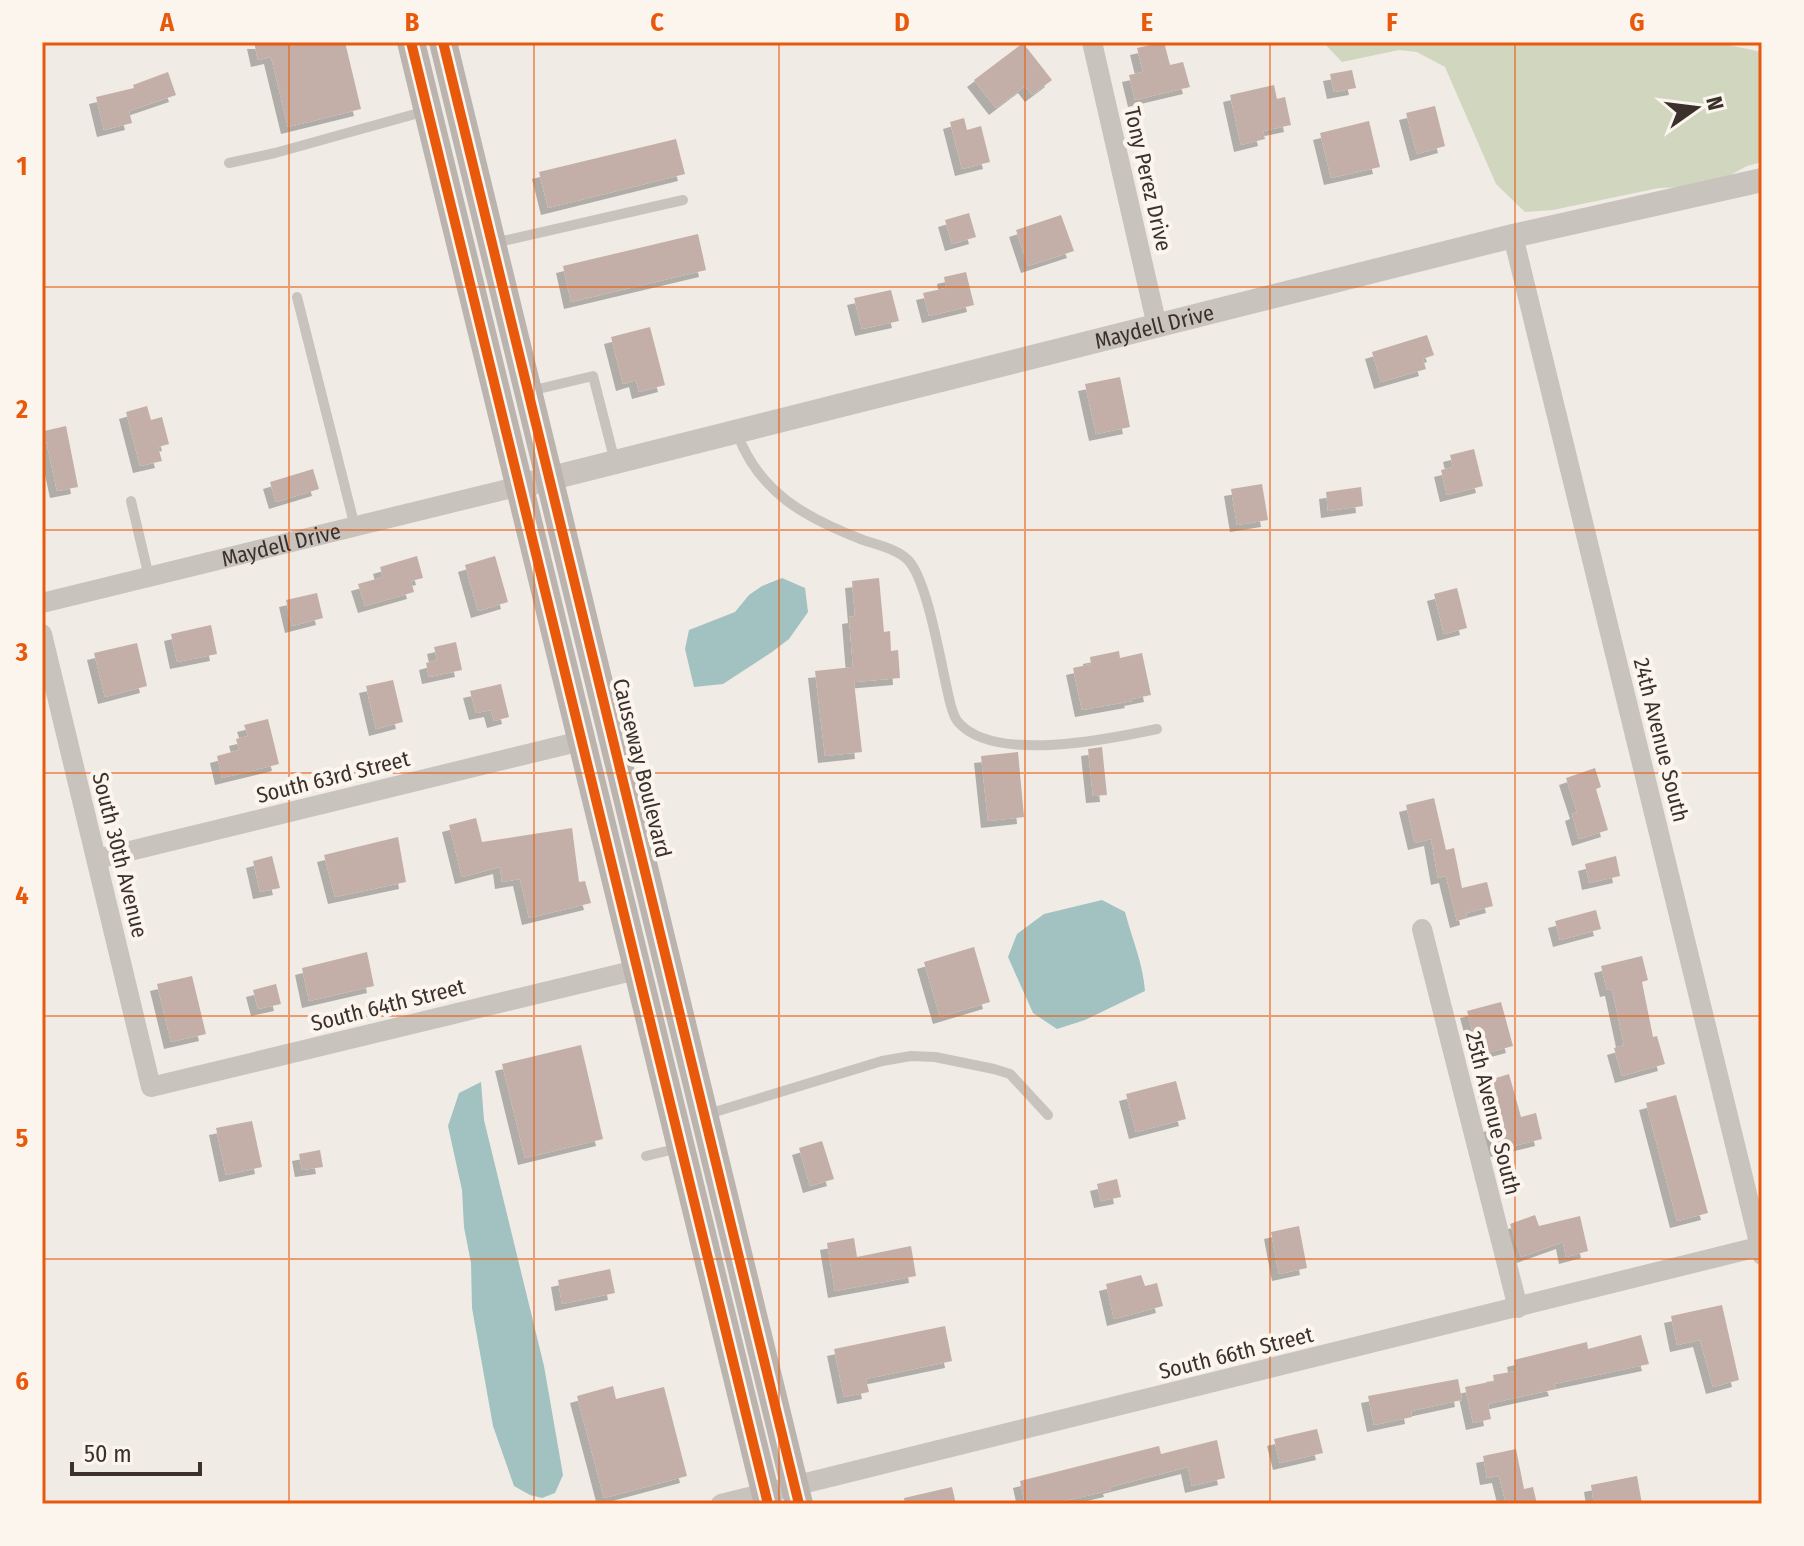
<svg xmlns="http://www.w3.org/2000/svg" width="1804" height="1546" font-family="'Fira Sans Condensed',sans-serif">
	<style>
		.green { fill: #d1d6bf }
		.water { fill: #a1c2c1 }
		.building { fill: #c3afa7; filter: url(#shadow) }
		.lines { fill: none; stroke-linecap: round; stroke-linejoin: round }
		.service { stroke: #c9c3be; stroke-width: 10 }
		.minor { stroke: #c9c3be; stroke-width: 20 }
		.tertiary { stroke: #c9c3be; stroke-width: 24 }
		.secondary { stroke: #bab3ae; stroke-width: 28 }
		.cycleway-casing { stroke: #fbf5ee; stroke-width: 15 }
		.cycleway { stroke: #e8590c; stroke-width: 10 }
		.grid { fill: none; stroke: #e8590c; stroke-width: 2; stroke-opacity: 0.55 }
		.labels { text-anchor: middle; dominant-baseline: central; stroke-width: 8; stroke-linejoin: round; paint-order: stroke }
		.street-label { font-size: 22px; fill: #3b302b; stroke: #fbf5ee }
		.neatline { fill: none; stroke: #e8590c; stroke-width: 3 }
		.grid-label { font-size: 26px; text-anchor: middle; font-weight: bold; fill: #e8590c }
	</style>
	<defs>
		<filter id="shadow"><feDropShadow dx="-7" dy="7" stdDeviation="0" flood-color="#0004"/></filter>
	</defs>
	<rect width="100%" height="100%" fill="#f0ebe5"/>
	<!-- green -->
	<path class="green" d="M1323,42H1714L1762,52V162L1747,166L1710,186L1659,188L1553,210L1525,212L1496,184L1445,67L1417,52L1399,50L1342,62Z"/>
	<!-- water -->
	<path class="water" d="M782,578L805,588L808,612L789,639L772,652L723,684L694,687L685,649L689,630L735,612L749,595L762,586Z
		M1102,900L1125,912C1132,939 1143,963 1145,991L1085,1020L1057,1029L1033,1013L1008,957L1017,934L1044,914Z
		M481,1082L484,1120L544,1366L563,1475L555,1493L542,1498L530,1495L514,1486L493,1426L472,1308L471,1263L464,1227L462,1190L448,1126L459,1093Z"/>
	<!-- building -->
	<path class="building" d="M254,42H345L361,109L288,127L271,57L258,60Z
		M1164,42L1170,65L1183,62L1190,87L1135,100L1129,75L1143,72L1137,48Z
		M1023,43L1052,80L1032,95L1025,86L996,108L974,80Z
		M1352,70L1356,88L1334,92L1330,74Z
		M168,72L176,95L129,111L132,123L104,130L96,97L134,88L133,85Z
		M1274,85L1277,99L1285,97L1291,125L1263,131L1265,139L1241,145L1230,95Z
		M1435,106L1445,146L1417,154L1406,113Z
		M964,118L967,130L981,126L990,162L962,169L950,122Z
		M1369,121L1380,167L1331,178L1320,133Z
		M676,139L685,174L548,208L539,172Z
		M969,213L976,237L952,244L945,220Z
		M1061,215L1074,251L1028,266L1016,230Z
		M698,234L706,270L571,302L563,266Z
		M966,272L974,305L929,316L923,293L946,288L944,277Z
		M891,290L899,321L862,329L854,298Z
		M650,327L665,385L639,392L636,380L623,384L611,337Z
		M1427,335L1434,355L1423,359L1426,369L1381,382L1372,352Z
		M1120,377L1130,427L1096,434L1085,384Z
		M147,406L151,420L162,417L169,444L158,447L162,461L140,466L126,412Z
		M66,426L78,487L57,491L44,431Z
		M1474,449L1483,486L1447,495L1441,470L1453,467L1450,455Z
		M313,469L319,489L276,502L270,482Z
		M1262,484L1268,520L1237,525L1231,489Z
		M1361,487L1363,506L1328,511L1326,492Z
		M417,556L423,578L411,581L414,592L365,606L358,584L383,577L380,567Z
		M495,556L508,602L478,611L465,565Z
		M879,578L884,632L890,631L891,651L898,650L900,678L854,682L862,752L825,756L815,671L853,667L849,617L855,616L852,581Z
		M1457,588L1467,628L1444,634L1434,594Z
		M317,593L323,618L292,626L286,600Z
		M211,625L217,654L177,662L171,634Z
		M456,642L462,670L429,677L426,663L437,660L434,647Z
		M137,643L147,686L105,697L94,653Z
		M1119,651L1120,658L1142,653L1151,695L1131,699L1132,701L1082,710L1073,668L1091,664L1090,657Z
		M393,680L403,722L376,729L366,686Z
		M501,684L509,717L494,721L491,710L476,713L470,691Z
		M268,719L279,764L222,778L217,756L239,750L236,739L248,736L244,725Z
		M1102,747L1107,795L1093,796L1088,749Z
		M1018,752L1024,817L988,821L981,756Z
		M1595,768L1601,787L1596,789L1608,830L1579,839L1572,814L1577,812L1566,778Z
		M1434,798L1446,850L1454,848L1462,888L1487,882L1493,906L1466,913L1467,918L1457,921L1446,876L1438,878L1431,839L1415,843L1406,805Z
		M476,818L482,842L572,828L579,882L585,881L591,903L529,918L520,879L502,882L500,867L462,877L449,825Z
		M398,837L406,882L335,897L324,855Z
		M272,856L280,888L260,892L253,861Z
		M1616,856L1620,876L1589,883L1585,864Z
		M1596,910L1601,929L1560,940L1555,921Z
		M974,947L990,1002L940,1017L924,962Z
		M367,952L374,986L309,1001L302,968Z
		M1642,956L1648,980L1642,982L1653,1037L1657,1036L1665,1064L1622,1076L1614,1048L1624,1045L1612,989L1607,990L1601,966Z
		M192,976L206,1034L171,1042L157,984Z
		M276,984L281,1004L258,1009L253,990Z
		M1501,1002L1513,1046L1479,1055L1467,1011Z
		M581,1045L603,1139L525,1158L502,1064Z
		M1509,1074L1521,1117L1536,1113L1542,1139L1497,1150L1490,1125L1495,1124L1483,1082Z
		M1176,1081L1186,1119L1136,1132L1126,1094Z
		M1676,1095L1708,1213L1677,1221L1646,1103Z
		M252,1121L262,1167L226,1175L216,1128Z
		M822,1141L834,1179L810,1186L799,1148Z
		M320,1150L323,1167L302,1170L299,1154Z
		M1117,1179L1121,1197L1101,1201L1097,1184Z
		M1535,1215L1539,1226L1580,1216L1588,1251L1566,1257L1563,1242L1521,1257L1510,1224Z
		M1299,1226L1307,1268L1279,1274L1271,1232Z
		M854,1238L857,1257L911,1246L916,1276L835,1291L827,1243Z
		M610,1269L615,1293L562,1304L558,1280Z
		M1141,1275L1145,1286L1157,1283L1163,1306L1114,1319L1106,1284Z
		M1722,1305L1739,1380L1713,1387L1700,1340L1677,1345L1671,1316Z
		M945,1326L952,1361L866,1379L869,1392L844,1397L834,1349Z
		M1641,1335L1649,1364L1554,1384L1556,1389L1488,1404L1491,1419L1473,1423L1465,1387L1494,1381L1493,1375L1516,1371L1514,1360L1587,1342L1588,1349Z
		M1458,1379L1462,1400L1411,1411L1412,1417L1374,1425L1368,1396Z
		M613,1386L616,1399L664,1387L687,1476L604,1498L577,1396Z
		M1317,1429L1323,1453L1280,1463L1274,1439Z
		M1217,1440L1225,1478L1192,1486L1188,1467L1110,1487L1111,1490L1073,1499L1047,1504H1025L1020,1481L1159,1446L1161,1454Z
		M1516,1449L1524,1489L1533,1487L1537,1504H1506L1499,1476L1487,1478L1483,1456Z
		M1637,1476L1642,1504H1594L1591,1485Z
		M952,1487L956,1504H905L904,1498Z"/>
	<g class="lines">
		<!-- service -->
		<path class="service" d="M229,163L275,153L426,111
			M494,243L683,200
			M297,297L355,527
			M530,391L593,376L615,462
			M737,433C759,493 806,518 863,540C878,545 897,549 908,560C929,582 942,673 951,706C953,712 954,718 959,723C995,763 1110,739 1157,729
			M131,501L149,577
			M708,1114L882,1061L911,1056L935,1057L994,1069L1010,1074L1048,1115
			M646,1156L679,1148"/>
		<!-- minor -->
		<g class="minor">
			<path d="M1092,42L1157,326"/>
			<path d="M1513,236L1762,1255"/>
			<path id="s1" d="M42,603L520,486"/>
			<path d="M42,634L151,1087L636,970"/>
			<path d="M97,859L581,741"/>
			<path d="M1422,929L1518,1308"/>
			<path d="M721,1504L1762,1246"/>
		</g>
		<!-- tertiary -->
		<path class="tertiary" id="s2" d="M520,486L1513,236L1762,180"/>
		<!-- secondary -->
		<path class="secondary" d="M411,42L768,1504
			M443,42L799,1504"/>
		<!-- cycleway casing -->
		<g class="cycleway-casing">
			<path id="cycleway" d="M411,42L768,1504
				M443,42L799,1504"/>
		</g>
		<!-- cycleway -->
		<use href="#cycleway" class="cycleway"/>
	</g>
	<!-- grid -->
	<path class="grid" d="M289,42V1504M534,42V1504M779,42V1504M1025,42V1504M1270,42V1504M1515,42V1504M42,287H1762M42,530H1762M42,773H1762M42,1016H1762M42,1259H1762"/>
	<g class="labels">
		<!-- street labels -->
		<g class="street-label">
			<text transform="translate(1148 179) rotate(77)">Tony Perez Drive</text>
			<text stroke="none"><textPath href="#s2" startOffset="654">Maydell Drive</textPath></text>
			<text stroke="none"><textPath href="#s1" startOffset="246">Maydell Drive</textPath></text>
			<text transform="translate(1661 740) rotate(76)">24th Avenue South</text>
			<text transform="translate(642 768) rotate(76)">Causeway Boulevard</text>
			<text transform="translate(333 777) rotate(-14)">South 63rd Street</text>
			<text transform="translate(120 855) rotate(76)">South 30th Avenue</text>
			<text transform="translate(388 1005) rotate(-14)">South 64th Street</text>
			<text transform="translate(1493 1113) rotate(76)">25th Avenue South</text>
			<text transform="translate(1236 1353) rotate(-14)">South 66th Street</text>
		</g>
	</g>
	<!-- border -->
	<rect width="1804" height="1546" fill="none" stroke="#fbf5ee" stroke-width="88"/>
	<!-- north arrow -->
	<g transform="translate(1696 108) rotate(76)" stroke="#fbf5ee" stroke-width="6" paint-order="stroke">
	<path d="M0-6L14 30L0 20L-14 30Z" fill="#3b302b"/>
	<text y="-12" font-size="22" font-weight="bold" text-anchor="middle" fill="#3b302b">N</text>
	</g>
	<!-- scale -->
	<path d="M72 1462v12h128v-12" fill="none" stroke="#3b302b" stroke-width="4"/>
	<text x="84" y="1462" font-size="24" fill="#3b302b" stroke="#fbf5ee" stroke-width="6" paint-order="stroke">50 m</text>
	<rect x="44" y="44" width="1716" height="1458" class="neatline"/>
	<g class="grid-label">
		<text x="167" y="31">A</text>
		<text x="412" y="31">B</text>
		<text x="657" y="31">C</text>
		<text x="902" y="31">D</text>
		<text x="1147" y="31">E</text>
		<text x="1392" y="31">F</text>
		<text x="1637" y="31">G</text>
		<text x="22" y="175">1</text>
		<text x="22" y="418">2</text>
		<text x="22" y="661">3</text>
		<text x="22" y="904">4</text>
		<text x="22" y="1147">5</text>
		<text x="22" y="1390">6</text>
	</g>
</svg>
